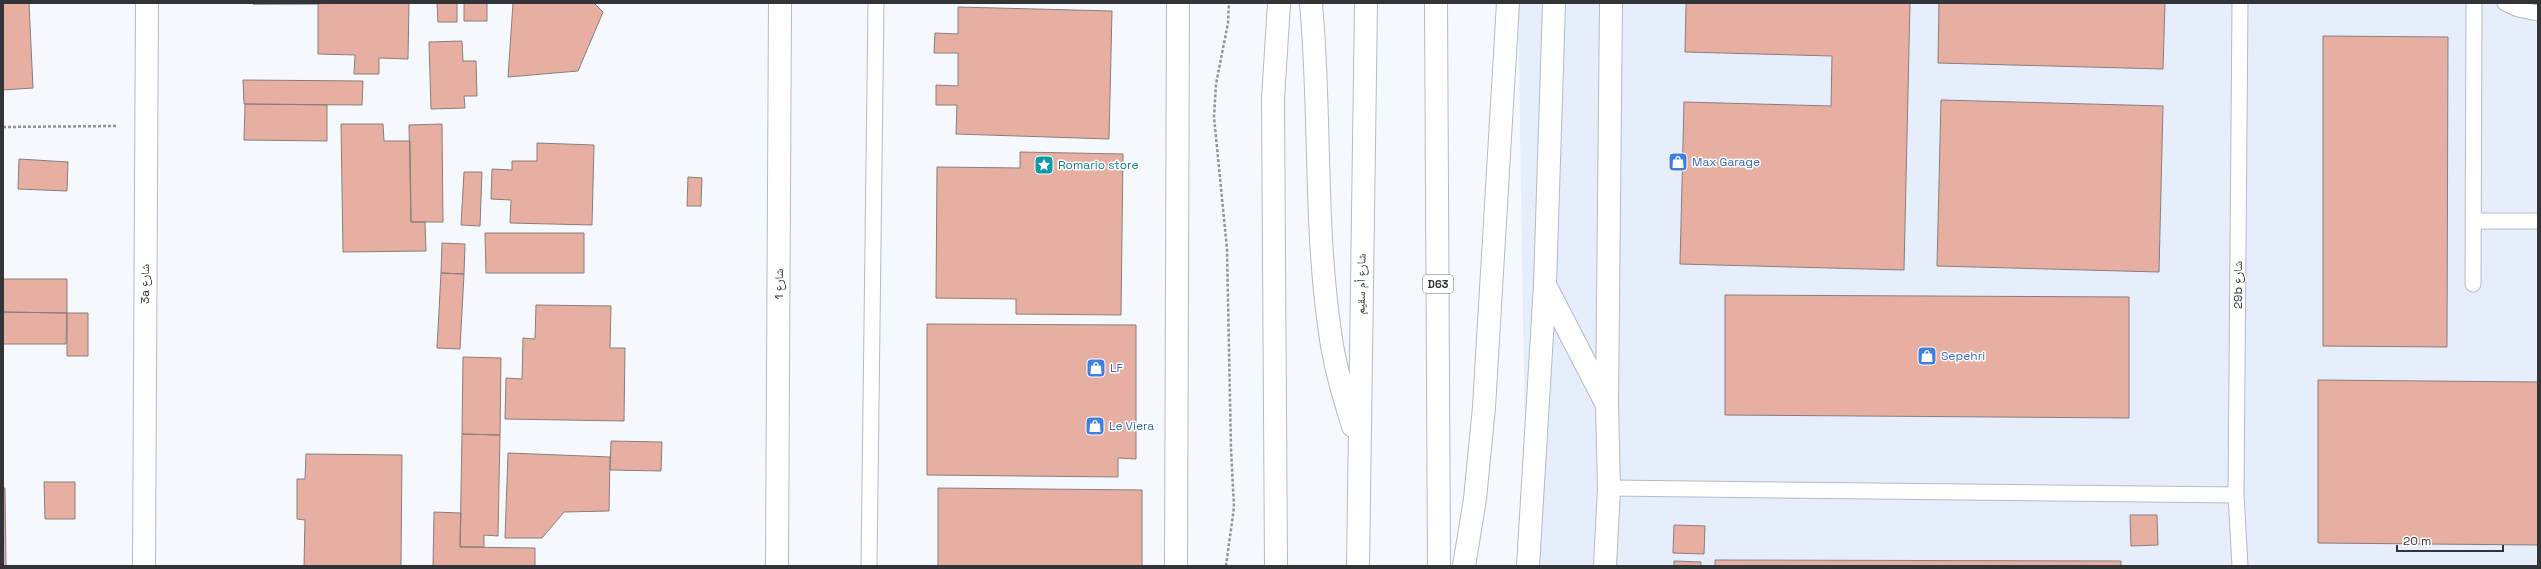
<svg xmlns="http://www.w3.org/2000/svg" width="2541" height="569" font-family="'Space Grotesk','Noto Naskh Arabic',sans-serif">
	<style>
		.built { fill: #e6eefb }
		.building { fill: #e7afa1; stroke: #897e7b }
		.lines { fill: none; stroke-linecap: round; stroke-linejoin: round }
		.lane-casing { stroke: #b5bbc4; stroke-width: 17 }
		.street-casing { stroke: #b5bbc4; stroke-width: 24 }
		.secondary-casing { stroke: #b5bbc4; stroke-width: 24 }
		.primary-casing { stroke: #b5bbc4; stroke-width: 24 }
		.path { stroke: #919499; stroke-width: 2.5; stroke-dasharray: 3 2; stroke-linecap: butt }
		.lane { stroke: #fff; stroke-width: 15 }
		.street { stroke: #fff; stroke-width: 22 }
		.secondary { stroke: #fff; stroke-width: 22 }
		.primary { stroke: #fff; stroke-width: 22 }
		.labels { text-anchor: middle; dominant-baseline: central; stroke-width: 3; stroke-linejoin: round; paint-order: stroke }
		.shield { fill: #fff; stroke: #707174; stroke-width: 1 }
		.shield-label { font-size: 11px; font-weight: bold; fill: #323438 }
		.shop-label { font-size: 12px; fill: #366cbe; stroke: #fff; text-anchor: start }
		.culture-label { font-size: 12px; fill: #0d838f; stroke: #fff; text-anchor: start }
		.street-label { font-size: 12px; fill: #323438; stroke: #fff }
	</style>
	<rect width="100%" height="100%" fill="#f5f9fe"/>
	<!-- built -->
	<path class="built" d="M1518,3H2538V566H1527Z"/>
	<!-- building -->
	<path class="building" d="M3,3H29L33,88L3,90Z
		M409,3L408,59L379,58V74H354L355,55L318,54V4H253Z
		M437,3H457V22H438Z
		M464,3H487V21H464Z
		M513,3H594L603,12L578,71L508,77Z
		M1686,3H1910L1904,270L1680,264L1684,102L1831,106L1832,56L1685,52Z
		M1939,3H2165L2163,69L1938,63Z
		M958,7L1112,11L1109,139L956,134L957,105H936V85L958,86V53H934L935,33L958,34Z
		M2323,36L2448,37L2447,347L2323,346Z
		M462,41L463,61H476L477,96H464L465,108L431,109L429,42Z
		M243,80L363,81L362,105L244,104Z
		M1941,100L2163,106L2159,272L1937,266Z
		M245,104L327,105V141L244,140Z
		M341,124H383L384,141H410L411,222H425L426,251L343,252Z
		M442,124L443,222H411L409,125Z
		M537,143L594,145L592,225L510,223L511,200L491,199L492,169L512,170V161H537Z
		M1020,152L1123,154L1121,315L1016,314V299L936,298L937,167L1020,168Z
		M19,159L68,162L67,191L18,189Z
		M464,172H482L480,226L461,225Z
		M688,177L702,178L701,206H687Z
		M485,233H584V273H486Z
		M442,243L465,244L464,274L441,273Z
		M441,273L464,274L460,349L437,348Z
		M3,279H67V313L3,312Z
		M1725,295L2129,297V418L1725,415Z
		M536,305L611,306L610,348H625L624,421L505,419L506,378L522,379L523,338L535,339Z
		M3,312L67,313L66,344H3Z
		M67,313H88V356H67Z
		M927,324L1136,325V459L1118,458V477L927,475Z
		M463,357L501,358L500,435L462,434Z
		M2318,380L2538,382V545L2318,543Z
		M462,434L500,435L498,536L484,535V547H460Z
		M611,441L662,442L661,471L610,470Z
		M508,453L610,457L609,511L564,512L542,538H505Z
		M306,454L402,455L401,566H304L305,520L297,519V479H305Z
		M44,482H75V519H45Z
		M3,488H5L6,566H3Z
		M938,488L1142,490V566H938Z
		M434,512L461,513L460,547L535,548V566H433Z
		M2130,515H2157L2158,545L2131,546Z
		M1674,525L1705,526L1704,554L1673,553Z
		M1715,560L2121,561V566H1715Z
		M1674,561L1701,562V566H1674Z"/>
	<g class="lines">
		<!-- lane casing -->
		<g class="lane-casing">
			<path id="lane" d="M2505,3L2518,9L2538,13
				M2473,221H2538
				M2473,284L2474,3
				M1609,488L2236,495
				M869,566L876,3
				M2240,566L2236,495L2240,3"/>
		</g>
		<!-- street casing -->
		<g class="street-casing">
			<path id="street" d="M144,566L147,3
				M777,566L780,3
				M1176,566L1178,3
				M1605,566L1609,488L1607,405L1611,3"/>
		</g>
		<!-- secondary casing -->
		<g class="secondary-casing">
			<path id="secondary" d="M1545,285L1607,405
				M1276,566L1273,99L1279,3
				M1528,566L1545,285L1554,3"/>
		</g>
		<!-- primary casing -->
		<g class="primary-casing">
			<path id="primary" d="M1311,3C1321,112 1314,223 1330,332C1334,364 1343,395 1353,426
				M1436,3L1439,566
				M1358,566L1366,3
				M1464,566L1475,499L1484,407L1508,3"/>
		</g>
		<!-- path -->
		<path class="path" d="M3,127L116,126
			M1226,566L1234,507L1231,449L1227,249L1214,117L1216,84L1228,23L1229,3"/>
		<!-- lane -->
		<use href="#lane" class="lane"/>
		<!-- street -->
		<use href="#street" class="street"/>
		<!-- secondary -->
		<use href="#secondary" class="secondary"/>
		<!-- primary -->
		<use href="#primary" class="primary"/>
	</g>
	<!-- icons -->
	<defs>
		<g id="shop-square" transform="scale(1)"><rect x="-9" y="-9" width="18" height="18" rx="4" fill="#3f7fe0" stroke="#fff"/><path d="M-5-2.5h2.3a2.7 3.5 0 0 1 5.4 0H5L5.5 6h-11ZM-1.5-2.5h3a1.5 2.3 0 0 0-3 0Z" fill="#fff"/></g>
		<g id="sight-square" transform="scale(1)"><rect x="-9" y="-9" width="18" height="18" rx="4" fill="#0f9aa8" stroke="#fff"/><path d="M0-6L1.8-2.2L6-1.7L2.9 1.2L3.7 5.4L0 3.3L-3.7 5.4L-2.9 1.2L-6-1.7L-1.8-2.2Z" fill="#fff"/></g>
	</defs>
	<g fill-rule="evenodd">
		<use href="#shop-square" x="1678" y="162"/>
		<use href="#sight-square" x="1044" y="165"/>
		<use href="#shop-square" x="1927" y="356"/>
		<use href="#shop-square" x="1096" y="368"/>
		<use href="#shop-square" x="1095" y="426"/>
	</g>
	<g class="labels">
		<!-- shield labels -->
		<rect class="shield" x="1423" y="275" width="30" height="18" rx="3"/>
		<g class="shield-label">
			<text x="1438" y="284">D63</text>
		</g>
		<!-- shop labels -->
		<g class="shop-label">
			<text x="1692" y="162">Max Garage</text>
			<text x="1941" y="356">Sepehri</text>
			<text x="1110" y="368">LF</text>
			<text x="1109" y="426">Le Viera</text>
		</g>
		<!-- culture labels -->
		<g class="culture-label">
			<text x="1058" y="165">Romario store</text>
		</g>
		<!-- street labels -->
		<g class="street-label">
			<text transform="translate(145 284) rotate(-90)">3a شارع</text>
			<text transform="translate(779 284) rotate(-90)">شارع 1</text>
			<text transform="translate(1361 284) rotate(-89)">شارع أم سقيم</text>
			<text transform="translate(2238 285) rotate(-90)">29b شارع</text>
		</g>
	</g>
	<!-- border -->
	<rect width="2541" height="569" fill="none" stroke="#323438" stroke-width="8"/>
	<!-- scale -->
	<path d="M2397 545v6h106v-6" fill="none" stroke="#323438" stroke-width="2"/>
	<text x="2403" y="545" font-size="12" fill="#323438" stroke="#ffffff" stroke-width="3" paint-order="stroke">20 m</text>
</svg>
